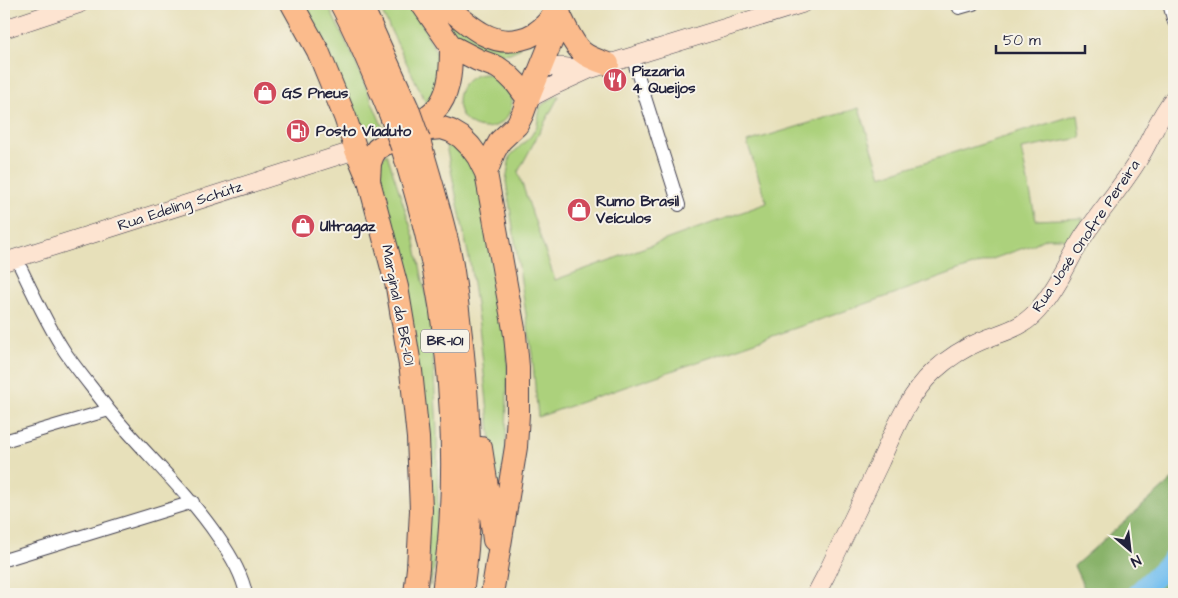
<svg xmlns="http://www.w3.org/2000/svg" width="1178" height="598" font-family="'Architects Daughter',sans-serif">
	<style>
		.green { fill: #acd17b; stroke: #677a5b }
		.forest { fill: #89b36b; stroke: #566a53 }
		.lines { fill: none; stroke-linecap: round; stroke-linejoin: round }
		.river { stroke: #76c0ef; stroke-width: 21 }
		.street-casing { stroke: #403e4e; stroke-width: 14 }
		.secondary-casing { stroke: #403e4e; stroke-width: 19 }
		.highway-casing { stroke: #403e4e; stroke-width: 24 }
		.street { stroke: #fff; stroke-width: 12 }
		.secondary { stroke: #fde4d1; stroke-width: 18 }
		.highway { stroke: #fbbb8c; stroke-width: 22 }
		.highway-bridge-casing { stroke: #403e4e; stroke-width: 24; stroke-linecap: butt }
		.highway-bridge { stroke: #fbbb8c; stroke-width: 22 }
		.labels { text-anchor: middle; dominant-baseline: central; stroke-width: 4; stroke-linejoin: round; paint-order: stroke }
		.shield { fill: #f7f3e8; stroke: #62616f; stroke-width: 1 }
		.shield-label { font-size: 14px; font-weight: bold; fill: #22223b }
		.poi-label { font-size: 15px; font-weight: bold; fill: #22223b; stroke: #f7f3e8; text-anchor: start }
		.street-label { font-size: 15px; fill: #22223b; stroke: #f7f3e8 }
	</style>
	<rect width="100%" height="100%" fill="#f7f3e8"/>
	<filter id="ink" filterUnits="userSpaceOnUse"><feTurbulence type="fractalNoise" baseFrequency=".02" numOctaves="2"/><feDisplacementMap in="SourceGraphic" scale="10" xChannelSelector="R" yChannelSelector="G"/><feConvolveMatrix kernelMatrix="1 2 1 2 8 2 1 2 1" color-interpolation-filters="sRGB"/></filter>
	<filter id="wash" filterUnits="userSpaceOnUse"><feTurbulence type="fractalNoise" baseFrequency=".0096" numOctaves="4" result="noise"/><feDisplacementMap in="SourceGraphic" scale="20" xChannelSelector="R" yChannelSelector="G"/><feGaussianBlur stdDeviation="1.12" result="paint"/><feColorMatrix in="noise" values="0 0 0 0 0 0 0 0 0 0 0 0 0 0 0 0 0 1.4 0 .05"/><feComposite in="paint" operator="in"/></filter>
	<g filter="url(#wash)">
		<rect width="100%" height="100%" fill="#e7e0ba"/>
		<!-- green -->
		<path class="green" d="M298,4H327L351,52L383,128L363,132L316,36Z
			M378,4H412L445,70L429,109Z
			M435,4L521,48L510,53L495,55L460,44Z
			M458 101a27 27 0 1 1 54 0a27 27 0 1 1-54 0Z
			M556,96H559L518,172L555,280L767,203L747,142L859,108L881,176L1078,114L1081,138L1021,149L1036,220L1083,218L1081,226L1069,244L1062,238H1046L1032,245L874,301L538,417L532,354L506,181L510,156L531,136L537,126L540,108L543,104Z
			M445,141L459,150L482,172L508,346L506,442L498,509L479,326L470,263Z
			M387,154L414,237L431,320L437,429L438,505L434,568L430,586L422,393L375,166Z"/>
		<!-- forest -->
		<path class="forest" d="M1174,478V582L1161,594H1087L1074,566Z"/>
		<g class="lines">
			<!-- river -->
			<path class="river" d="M1137,594L1174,559"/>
		</g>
	</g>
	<g filter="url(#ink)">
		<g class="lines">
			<!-- street casing -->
			<g class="street-casing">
				<path id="street" d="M1169,4L1174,22
					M959,8L973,4
					M632,56L679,205
					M1161,116L1174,120
					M16,258C31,289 46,323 65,352C78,371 95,391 109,410C144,453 186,490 218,537C230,554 242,573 246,594
					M4,441L109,410
					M4,560L193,502"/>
			</g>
			<!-- secondary casing -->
			<g class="secondary-casing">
				<path id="secondary" d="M4,29L79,4
					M541,67H564L588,70
					M528,99L553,86L588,70L802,4
					M4,262L356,150
					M816,594L826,575C844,537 862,500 880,462C894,431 908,395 934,371C947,359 964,348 981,341C1007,330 1024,329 1042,305C1060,284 1070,257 1085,234C1103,208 1124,184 1140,157C1152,137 1159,116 1174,98"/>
			</g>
			<!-- highway casing -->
			<g class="highway-casing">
				<path id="highway" d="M292,4L318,51L345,117L356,150L369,181L397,287L411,371L418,438L421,510L418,568L415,594
					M341,4C360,40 375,78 391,116
					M361,4L408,109
					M422,4L451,46L478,60L497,67L507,74L516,83L528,99
					M444,4C465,22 490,48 521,39C531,37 540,31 547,23C551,18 554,12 557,7
					M559,13C564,24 573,44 582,52C589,58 599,61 608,64
					M425,118C431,114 436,110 440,104C451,88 451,65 451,46
					M419,140C430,178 442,216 450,254C456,284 458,314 462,344C471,428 474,511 462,594
					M402,147C415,189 427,232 435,276C451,359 456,457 449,541C447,559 445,577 443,594
					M486,173L494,152L500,141L517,125L523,113L528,99L554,35L561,4
					M369,181L370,163L373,155L377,149L385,144L430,129L442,128L451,131L461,137L470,146L478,157L486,173L515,335L518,367V414L516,447L492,594
					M481,448L488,493L494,540"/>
			</g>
			<!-- street -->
			<use href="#street" class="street"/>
			<!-- secondary -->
			<use href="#secondary" class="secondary"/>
			<!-- highway -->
			<use href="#highway" class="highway"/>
			<!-- highway-bridge casing -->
			<g class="highway-bridge-casing">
				<path id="highway-bridge" d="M408,109L419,140
					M391,116L402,147"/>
			</g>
			<!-- highway-bridge -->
			<use href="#highway-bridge" class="highway-bridge"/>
		</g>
	</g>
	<!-- icons -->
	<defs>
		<g id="restaurant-disc" transform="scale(1.25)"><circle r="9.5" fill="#d1495b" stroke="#f7f3e8"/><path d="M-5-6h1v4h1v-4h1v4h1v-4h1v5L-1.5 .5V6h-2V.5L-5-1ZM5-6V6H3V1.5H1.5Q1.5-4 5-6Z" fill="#fff"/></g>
		<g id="shop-disc" transform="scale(1.25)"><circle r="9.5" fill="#d1495b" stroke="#f7f3e8"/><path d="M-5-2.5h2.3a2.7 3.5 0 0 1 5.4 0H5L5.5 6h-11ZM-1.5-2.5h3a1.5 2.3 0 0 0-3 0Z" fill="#fff"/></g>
		<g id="fuel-disc" transform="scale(1.25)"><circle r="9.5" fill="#d1495b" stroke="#f7f3e8"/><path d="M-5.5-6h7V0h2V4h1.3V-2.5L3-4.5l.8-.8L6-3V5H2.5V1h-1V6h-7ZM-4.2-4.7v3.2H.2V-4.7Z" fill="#fff"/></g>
	</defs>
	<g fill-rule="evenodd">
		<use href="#restaurant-disc" x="615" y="80"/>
		<use href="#shop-disc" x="265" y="93"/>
		<use href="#fuel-disc" x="298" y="131"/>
		<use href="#shop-disc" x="579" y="210"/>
		<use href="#shop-disc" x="303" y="226"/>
	</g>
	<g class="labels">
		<!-- shield labels -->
		<rect class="shield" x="421" y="329.5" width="48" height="23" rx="4"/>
		<g class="shield-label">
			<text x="445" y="341">BR-101</text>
		</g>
		<!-- poi labels -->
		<g class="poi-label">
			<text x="632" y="71">Pizzaria<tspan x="632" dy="17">4 Queijos</tspan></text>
			<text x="282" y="93">GS Pneus</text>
			<text x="316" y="131">Posto Viaduto</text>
			<text x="596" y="201">Rumo Brasil<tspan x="596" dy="17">Veículos</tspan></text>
			<text x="320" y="226">Ultragaz</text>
		</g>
		<!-- street labels -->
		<g class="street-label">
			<text transform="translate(180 206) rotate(-18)">Rua Edeling Schütz</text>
			<text transform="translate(1086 236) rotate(-56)">Rua José Onofre Pereira</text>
			<text transform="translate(398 305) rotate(79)">Marginal da BR-101</text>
		</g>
	</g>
	<!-- margin -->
	<rect width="1178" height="598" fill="none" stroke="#f7f3e8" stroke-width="20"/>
	<!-- north arrow -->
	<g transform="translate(1130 550) rotate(152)" stroke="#f7f3e8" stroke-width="4" paint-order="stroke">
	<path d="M0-4L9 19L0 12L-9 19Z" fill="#22223b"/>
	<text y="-8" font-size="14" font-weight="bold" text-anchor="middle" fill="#22223b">N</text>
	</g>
	<!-- scale -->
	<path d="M996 45v8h89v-8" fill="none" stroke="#22223b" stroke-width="2.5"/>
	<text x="1003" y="45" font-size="15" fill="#22223b" stroke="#f7f3e8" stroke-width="4" paint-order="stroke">50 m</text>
</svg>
